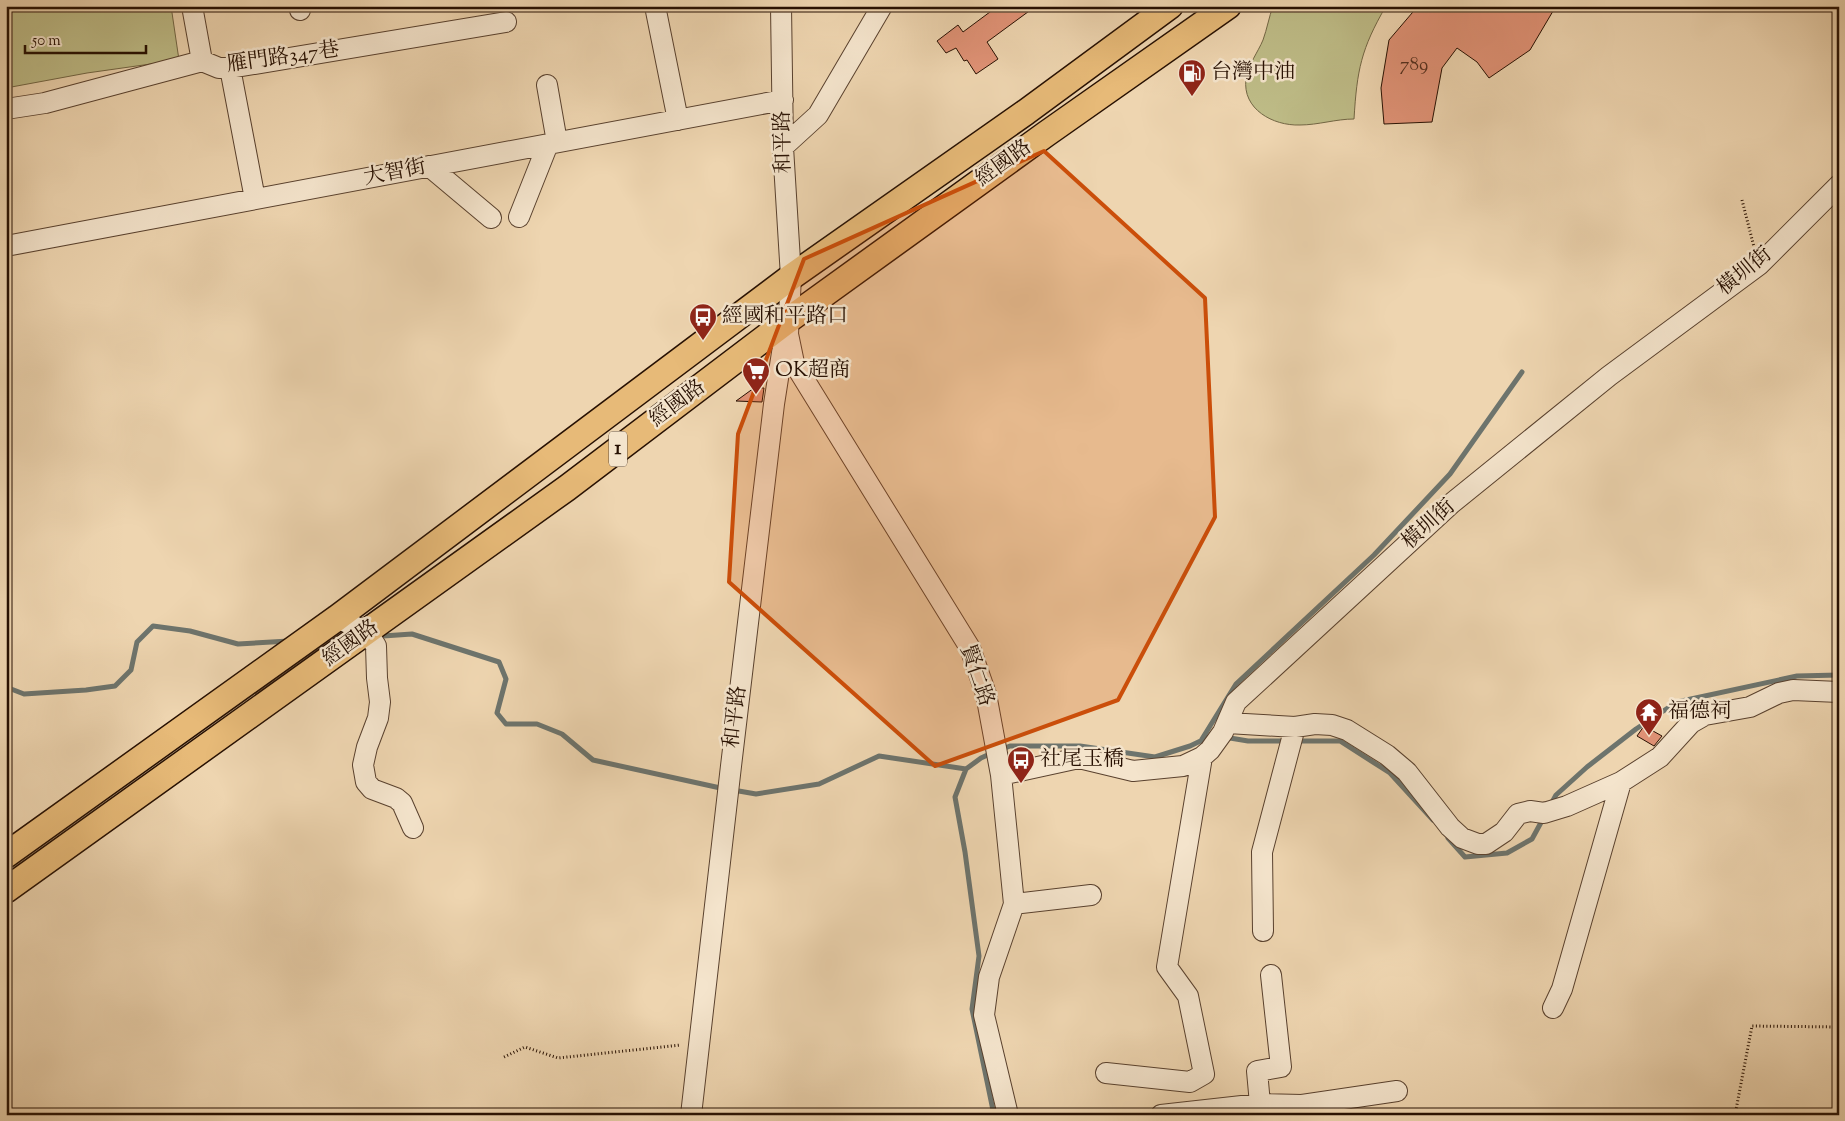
<svg xmlns="http://www.w3.org/2000/svg" width="1845" height="1121" font-family="'Sorts Mill Goudy','Noto Serif TC',serif">
	<style>
		.green { fill: #bebc87; stroke: #726644 }
		.lines { fill: none; stroke-linecap: round; stroke-linejoin: round }
		.stream { stroke: #6d746d; stroke-width: 5 }
		.building { fill: #e09276; stroke: #271002 }
		.minor-casing { stroke: #59412e; stroke-width: 22 }
		.major-casing { stroke: #271002; stroke-width: 28 }
		.path { stroke: #271002; stroke-width: 3; stroke-dasharray: 1 2.5; stroke-linecap: butt }
		.minor { stroke: #f4e4cc; stroke-width: 20 }
		.major { stroke: #e7ba78; stroke-width: 25 }
		.marked { fill: #cb4e0a; fill-opacity: 0.2; stroke: #cb4e0a; stroke-width: 4; stroke-linejoin: round }
		.labels { text-anchor: middle; dominant-baseline: central; stroke-width: 5; stroke-linejoin: round; paint-order: stroke }
		.number-label { font-size: 19px; fill: #55301f }
		.shield { fill: #f4e4cc; stroke: #64503f; stroke-width: 1 }
		.shield-label { font-size: 20px; font-weight: bold; fill: #271002 }
		.street-label { font-size: 21px; fill: #271002; stroke: #f4e4cc }
		.poi-label { font-size: 21px; fill: #271002; stroke: #f4e4cc; text-anchor: start }
	</style>
	<rect width="100%" height="100%" fill="#eed5b0"/>
	<filter id="stains"><feTurbulence type="fractalNoise" baseFrequency=".004" numOctaves="4"/><feColorMatrix values="0 0 0 0 .2 0 0 0 0 .09 0 0 0 0 .02 0 0 0 .5 -.17"/></filter>
	<radialGradient id="worn" r=".72"><stop offset=".6" stop-color="#630" stop-opacity="0"/><stop offset="1" stop-color="#630" stop-opacity=".3"/></radialGradient>
	<!-- green -->
	<path class="green" d="M6,6H171L179,60L87,73L6,88Z
		M1273,6H1386C1361,49 1357,70 1354,119C1336,119 1318,125 1300,125C1273,126 1242,109 1246,79C1248,65 1258,52 1263,40C1267,29 1269,17 1273,6Z"/>
	<g class="lines">
		<!-- stream -->
		<path class="stream" d="M383,636L412,634L499,662L506,679L497,713L506,724H537L562,734L593,760L725,789
			M6,687L24,694L86,690L115,686L131,670L137,642L153,626L190,631L238,644L289,641
			M1224,737L1248,741H1288
			M1202,739L1236,684L1374,555L1450,474L1522,372
			M1296,741H1340L1390,773L1433,820
			M1000,750L1010,746H1080L1155,757L1190,746L1211,736
			M966,769L955,797L965,852L979,956L972,1009L994,1115
			M733,790L756,794L819,784L879,756L966,769L981,758L992,753
			M1550,806L1556,795L1587,767L1636,729L1677,702L1797,676L1839,675
			M1448,838L1465,857L1507,853L1532,839L1544,817"/>
	</g>
	<!-- building -->
	<path class="building" d="M998,6H1036L987,42L998,59L976,74L967,60L964,61L956,48L946,53L937,41L958,25L963,32Z
		M1418,6H1556L1530,50L1489,78L1477,62L1457,48L1442,68L1432,122L1384,124L1381,88L1389,40Z
		M754,388H764L762,402L736,401Z
		M1644,726L1662,736L1654,746L1637,736Z"/>
	<g class="lines">
		<!-- minor casing -->
		<g class="minor-casing">
			<path id="minor" d="M192,6L202,61
				M299,6L300,10
				M655,6L678,120
				M781,6L783,147L791,277L788,334L794,363L970,648L986,694L1001,775L1014,904L989,977L984,1015L1008,1115
				M230,68L255,199
				M547,85L557,142
				M6,109L45,103L202,61L219,68H230L506,22
				M783,147L818,115L882,6
				M429,166L491,218
				M519,217L548,144
				M6,246L783,100
				M337,618L367,632L376,646L377,678L380,702L378,718L367,747L363,765L366,782L372,789L396,798L402,803L413,828
				M1228,723L1295,727L1315,724L1332,725L1347,730L1387,755L1407,772L1450,827L1462,838L1478,844H1486L1504,832L1518,814L1530,811L1544,813L1567,806L1621,782L1660,757L1691,723L1705,715L1750,707L1779,693L1793,690L1839,692
				M1001,775L1079,758L1133,771L1183,766L1202,757L1210,750L1223,732L1236,702L1452,503L1609,376L1759,265L1839,185
				M1014,904L1091,895
				M1263,931L1262,852L1295,727
				M1553,1008L1562,989L1621,782
				M1106,1073L1190,1082L1204,1074L1188,996L1167,967L1202,757
				M1260,1104L1257,1071L1281,1067L1271,975
				M1302,1105L1397,1091
				M691,1115L731,766L774,404L784,340
				M1161,1115L1260,1104L1302,1105L1305,1115"/>
		</g>
		<!-- major casing -->
		<g class="major-casing">
			<path id="major" d="M6,855L337,618L791,277L1026,112L1170,6
				M6,890L567,488L787,321L1046,134L1228,6"/>
		</g>
		<!-- path -->
		<path class="path" d="M1742,200L1754,247
			M504,1057L525,1047L558,1058L681,1045
			M1735,1115L1752,1026L1839,1027"/>
		<!-- minor -->
		<use href="#minor" class="minor"/>
		<!-- major -->
		<use href="#major" class="major"/>
	</g>
	<!-- marked area -->
	<path class="marked" d="M1044,151L1205,298L1215,517L1118,700L935,766L729,582L738,434L804,259Z"/>
	<!-- icons -->
	<defs>
		<g id="fuel-pin" transform="scale(1.4375)"><path d="M0 17L-7.5 6A9.5 9.5 0 1 1 7.5 6Z" fill="#8f2418" stroke="#f4e4cc"/><path d="M-5.5-6h7V0h2V4h1.3V-2.5L3-4.5l.8-.8L6-3V5H2.5V1h-1V6h-7ZM-4.2-4.7v3.2H.2V-4.7Z" fill="#fff"/></g>
		<g id="bus-pin" transform="scale(1.4375)"><path d="M0 17L-7.5 6A9.5 9.5 0 1 1 7.5 6Z" fill="#8f2418" stroke="#f4e4cc"/><path d="M-5-6H5V4H4V6H2V4H-2V6H-4V4H-5ZM-3.5-4V0h7V-4ZM-3.5 1.2v1.5H-2V1.2ZM2 1.2v1.5H3.5V1.2Z" fill="#fff"/></g>
		<g id="supermarket-pin" transform="scale(1.4375)"><path d="M0 17L-7.5 6A9.5 9.5 0 1 1 7.5 6Z" fill="#8f2418" stroke="#f4e4cc"/><path d="M-6-5.5h2.5l.6 2H6L4.5 2H-2.5L-4.4-4H-6ZM-1.5 3.2a1.3 1.3 0 1 0 .1 0ZM3 3.2a1.3 1.3 0 1 0 .1 0Z" fill="#fff"/></g>
		<g id="temple-pin" transform="scale(1.4375)"><path d="M0 17L-7.5 6A9.5 9.5 0 1 1 7.5 6Z" fill="#8f2418" stroke="#f4e4cc"/><path d="M0-6L5-2H3V0L6.5 2.5H4V6H1.5V3h-3V6H-4V2.5H-6.5L-3 0V-2H-5Z" fill="#fff"/></g>
	</defs>
	<g fill-rule="evenodd">
		<use href="#fuel-pin" x="1192" y="73"/>
		<use href="#bus-pin" x="703" y="317"/>
		<use href="#supermarket-pin" x="756" y="371"/>
		<use href="#temple-pin" x="1649" y="712"/>
		<use href="#bus-pin" x="1021" y="760"/>
	</g>
	<g class="labels">
		<!-- number labels -->
		<g class="number-label">
			<text x="1414" y="65">789</text>
		</g>
		<!-- shield labels -->
		<rect class="shield" x="609" y="431.5" width="18" height="35" rx="4"/>
		<g class="shield-label">
			<text x="618" y="449">1</text>
		</g>
		<!-- street labels -->
		<g class="street-label">
			<text transform="translate(283 58) rotate(-8)">雁門路347巷</text>
			<text transform="translate(784 142) rotate(-91)">和平路</text>
			<text transform="translate(1004 164) rotate(-36)">經國路</text>
			<text transform="translate(395 173) rotate(-11)">大智街</text>
			<text transform="translate(1745 272) rotate(-39)">橫圳街</text>
			<text transform="translate(678 404) rotate(-37)">經國路</text>
			<text transform="translate(1429 525) rotate(-42)">橫圳街</text>
			<text transform="translate(351 644) rotate(-36)">經國路</text>
			<text transform="translate(976 676) rotate(71)">賢仁路</text>
			<text transform="translate(736 717) rotate(-83)">和平路</text>
		</g>
		<!-- poi labels -->
		<g class="poi-label">
			<text x="1211" y="73">台灣中油</text>
			<text x="722" y="317">經國和平路口</text>
			<text x="775" y="371">OK超商</text>
			<text x="1668" y="712">福德祠</text>
			<text x="1040" y="760">社尾玉橋</text>
		</g>
	</g>
	<!-- margin -->
	<rect width="1845" height="1121" fill="none" stroke="#eed5b0" stroke-width="25"/>
	<rect x="8" y="8" width="1830" height="1106" fill="none" stroke="#271002" stroke-width="2.5"/>
	<rect x="12" y="12" width="1820" height="1096" fill="none" stroke="#271002"/>
	<!-- scale -->
	<path d="M25 45v8h121v-8" fill="none" stroke="#271002" stroke-width="2.5"/>
	<text x="32" y="45" font-size="15" fill="#271002" stroke="#f4e4cc" stroke-width="4" paint-order="stroke">50 m</text>
	<rect width="100%" height="100%" filter="url(#stains)"/>
	<rect width="100%" height="100%" fill="url(#worn)"/>
</svg>
